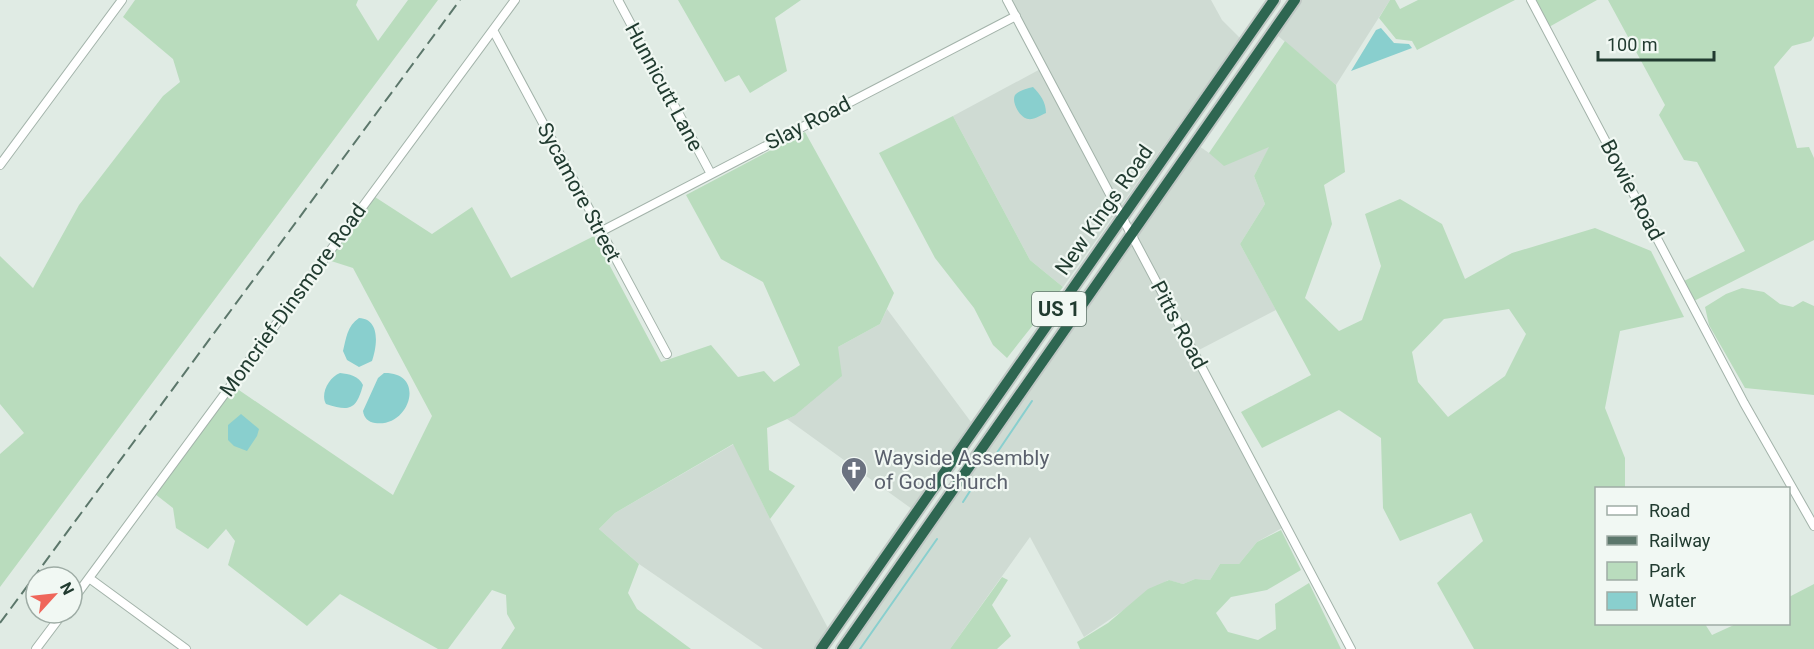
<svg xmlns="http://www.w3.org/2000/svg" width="1814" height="649" font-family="Roboto,sans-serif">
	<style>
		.built { fill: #cfdbd3 }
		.green { fill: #b9dcbd; fill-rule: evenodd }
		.water { fill: #89cfce }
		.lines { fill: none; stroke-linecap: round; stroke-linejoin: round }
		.stream { stroke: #89cfce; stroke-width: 2 }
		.minor-casing { stroke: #a3b3aa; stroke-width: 10 }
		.highway-casing { stroke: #c1c8c5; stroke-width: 14 }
		.minor { stroke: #fff; stroke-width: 8 }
		.highway { stroke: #2e6651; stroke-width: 10 }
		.rail { stroke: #5c776b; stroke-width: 2; stroke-dasharray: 12 6; stroke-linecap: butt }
		.labels { text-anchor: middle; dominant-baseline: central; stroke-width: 4.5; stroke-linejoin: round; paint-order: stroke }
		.shield { fill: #f1f8f3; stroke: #5f746a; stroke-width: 1.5 }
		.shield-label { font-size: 20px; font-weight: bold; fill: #213b30 }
		.street-label { font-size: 21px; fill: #213b30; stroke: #f1f8f3 }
		.worship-label { font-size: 21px; fill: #5b616d; stroke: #f1f8f3; text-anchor: start }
	</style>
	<rect width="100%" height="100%" fill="#e0ebe4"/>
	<!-- built -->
	<path class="built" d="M1012,0H1211L1222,20L1240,38L1063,287L1030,260L953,116L1046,66Z
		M1301,0H1390L1336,85L1277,35Z
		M1199,146L1209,153L1270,146L1254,176L1265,204L1240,244L1276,310L1197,351L1289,524L1257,542L1239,564H1220L1210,580L1195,579L1183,584L1168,580L1084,637L1030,537L950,649H847L1108,280Z
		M887,309L971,422L912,509L787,419L794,416L838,347L880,324Z
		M734,444L770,519L829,630L815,649H763L639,564L599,529L615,513Z"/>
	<!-- green -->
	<path class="green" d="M135,0H358L356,5L378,41L408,0H438L0,587V454L24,433L0,404V256L33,288L79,205L163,96L180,82L173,59L123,17Z
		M678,0H801L775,18L787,71L750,93L739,75L725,82Z
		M1390,0H1395L1400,9L1418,0H1515L1417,50L1412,41L1396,39L1379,18Z
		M1535,0H1597L1549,27Z
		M1608,0H1814V36L1811,41L1792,46L1774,67L1797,148L1809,147L1814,158V240L1694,301L1684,281L1745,251L1697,162L1684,160L1659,115L1665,105Z
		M1285,41L1336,85L1345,172L1324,185L1332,224L1305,298L1339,331L1362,320L1381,266L1365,214L1400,199L1442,224L1465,279L1512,253L1595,228L1651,251L1684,317L1620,331L1605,408L1625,458V488H1596V624H1705L1712,635L1736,624H1788L1789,597L1814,584V649H1474L1437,583L1483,541L1471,513L1400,541L1383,508L1381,438L1339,410L1262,448L1241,412L1311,375L1240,244L1265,204L1254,176L1269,147L1224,166L1209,153ZM1509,309L1526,334L1505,376L1448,417L1418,382L1412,352L1444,319Z
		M953,116L1030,260L1063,287L1007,358L993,345L974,308L935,258L879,153Z
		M805,132L894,293L880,324L838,347L842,376L794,416L767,428L769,470L795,486L770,519L733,444L615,513L599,529L639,564L628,593L637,609L691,649H501L515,628L507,614L506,595L492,590L448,649H438L340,594L307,626L228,565L235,541L226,529L208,549L176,528L173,508L155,494L233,386L393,495L432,416L353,268L328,260L375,197L432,234L472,207L511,278L594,236L661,362L711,345L738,377L764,371L774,382L800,365L763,282L721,259L686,195Z
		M1742,288L1764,292L1780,304L1793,307L1803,301L1814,306V395L1745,388L1709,325L1705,307L1726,294Z
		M1281,530L1301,570L1267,590L1231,597L1216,613L1228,632L1258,640L1276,629L1275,604L1309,583L1341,649H1080L1077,642L1108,623L1148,589L1169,580L1183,584L1195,579L1210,580L1220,564H1239L1257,542Z
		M1002,577L1008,580L992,605L1011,636L997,649H950Z"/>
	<!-- water -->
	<path class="water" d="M1381,28L1394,43L1409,44L1412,48L1351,71L1376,30Z
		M1033,87C1040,94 1046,102 1046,113C1041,115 1034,120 1028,119C1020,118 1011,102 1015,95C1018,91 1028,88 1033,87Z
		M359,318C381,319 377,347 372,361L359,367L347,360L343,351C346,339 347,326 359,318Z
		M340,373C349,374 359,376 363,385C356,411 349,411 326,404C320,394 329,377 340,373Z
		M384,373C427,372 410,428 375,423C368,422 364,418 363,411L378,378Z
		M241,414L259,429L257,436L247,451L234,446L228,440V425Z"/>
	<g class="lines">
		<!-- stream -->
		<path class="stream" d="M988,466L1032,401
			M963,502L972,488
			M860,649L937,539"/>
		<!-- minor casing -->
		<g class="minor-casing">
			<path id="minor" d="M618,0L711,174
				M1007,0L1351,649
				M1531,0L1744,403L1814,526
				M493,30L667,354
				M0,165L122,0
				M600,232L1016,16
				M89,578L186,649
				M72,601L515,0
				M36,649L63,613"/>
		</g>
		<!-- highway casing -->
		<g class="highway-casing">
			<path id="highway" d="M821,649L1274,0
				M842,649L1295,0"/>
		</g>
		<!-- minor -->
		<use href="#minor" class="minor"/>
		<!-- highway -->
		<use href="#highway" class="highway"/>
		<!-- rail -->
		<path class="rail" d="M0,623L460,0"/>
	</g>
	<!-- icons -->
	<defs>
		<g id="church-pin" transform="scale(1.35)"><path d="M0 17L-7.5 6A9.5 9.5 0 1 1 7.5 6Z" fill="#6b7280" stroke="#f1f8f3"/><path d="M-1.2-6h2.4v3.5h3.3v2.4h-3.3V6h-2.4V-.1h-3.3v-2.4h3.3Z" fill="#fff"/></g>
	</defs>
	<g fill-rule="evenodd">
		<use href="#church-pin" x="854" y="470"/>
	</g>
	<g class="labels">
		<!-- shield labels -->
		<rect class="shield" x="1032" y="292" width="54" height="34" rx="4.5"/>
		<g class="shield-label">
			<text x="1059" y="309">US 1</text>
		</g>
		<!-- street labels -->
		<g class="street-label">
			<text transform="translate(664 87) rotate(62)">Hunnicutt Lane</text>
			<text transform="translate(808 123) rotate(-27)">Slay Road</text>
			<text transform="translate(1632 190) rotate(62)">Bowie Road</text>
			<text transform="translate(579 192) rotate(62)">Sycamore Street</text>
			<text transform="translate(1104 210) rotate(-55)">New Kings Road</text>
			<text transform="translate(293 300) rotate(-54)">Moncrief-Dinsmore Road</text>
			<text transform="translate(1179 325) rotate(62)">Pitts Road</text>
		</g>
		<!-- worship labels -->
		<g class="worship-label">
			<text x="874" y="458">Wayside Assembly<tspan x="874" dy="24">of God Church</tspan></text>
		</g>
	</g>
	<!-- legend -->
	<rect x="1595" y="487" width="195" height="138" fill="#f1f8f3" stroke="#9eaca5" stroke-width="1.5"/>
	<rect x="1607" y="506" width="30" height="9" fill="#ffffff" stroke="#9eaca5" stroke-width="1.5"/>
	<text x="1649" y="517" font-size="18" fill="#213b30">Road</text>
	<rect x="1607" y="536" width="30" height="9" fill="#5c776b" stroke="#9eaca5" stroke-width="1.5"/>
	<text x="1649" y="547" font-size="18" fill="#213b30">Railway</text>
	<rect x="1607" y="562" width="30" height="18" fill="#b9dcbd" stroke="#9eaca5" stroke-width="1.5"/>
	<text x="1649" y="577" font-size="18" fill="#213b30">Park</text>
	<rect x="1607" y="592" width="30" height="18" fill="#89cfce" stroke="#9eaca5" stroke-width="1.5"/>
	<text x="1649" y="607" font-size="18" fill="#213b30">Water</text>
	<!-- north arrow -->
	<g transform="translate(54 595) rotate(63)"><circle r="28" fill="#f1f8f3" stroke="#9eaca5" stroke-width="1.5"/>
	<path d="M0-4.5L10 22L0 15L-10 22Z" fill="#ef665a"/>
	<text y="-9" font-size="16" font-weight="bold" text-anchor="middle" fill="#213b30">N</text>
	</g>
	<!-- scale -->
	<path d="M1598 51v9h116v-9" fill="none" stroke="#213b30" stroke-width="3"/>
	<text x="1607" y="51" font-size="18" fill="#213b30" stroke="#f1f8f3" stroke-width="4.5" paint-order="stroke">100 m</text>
</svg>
